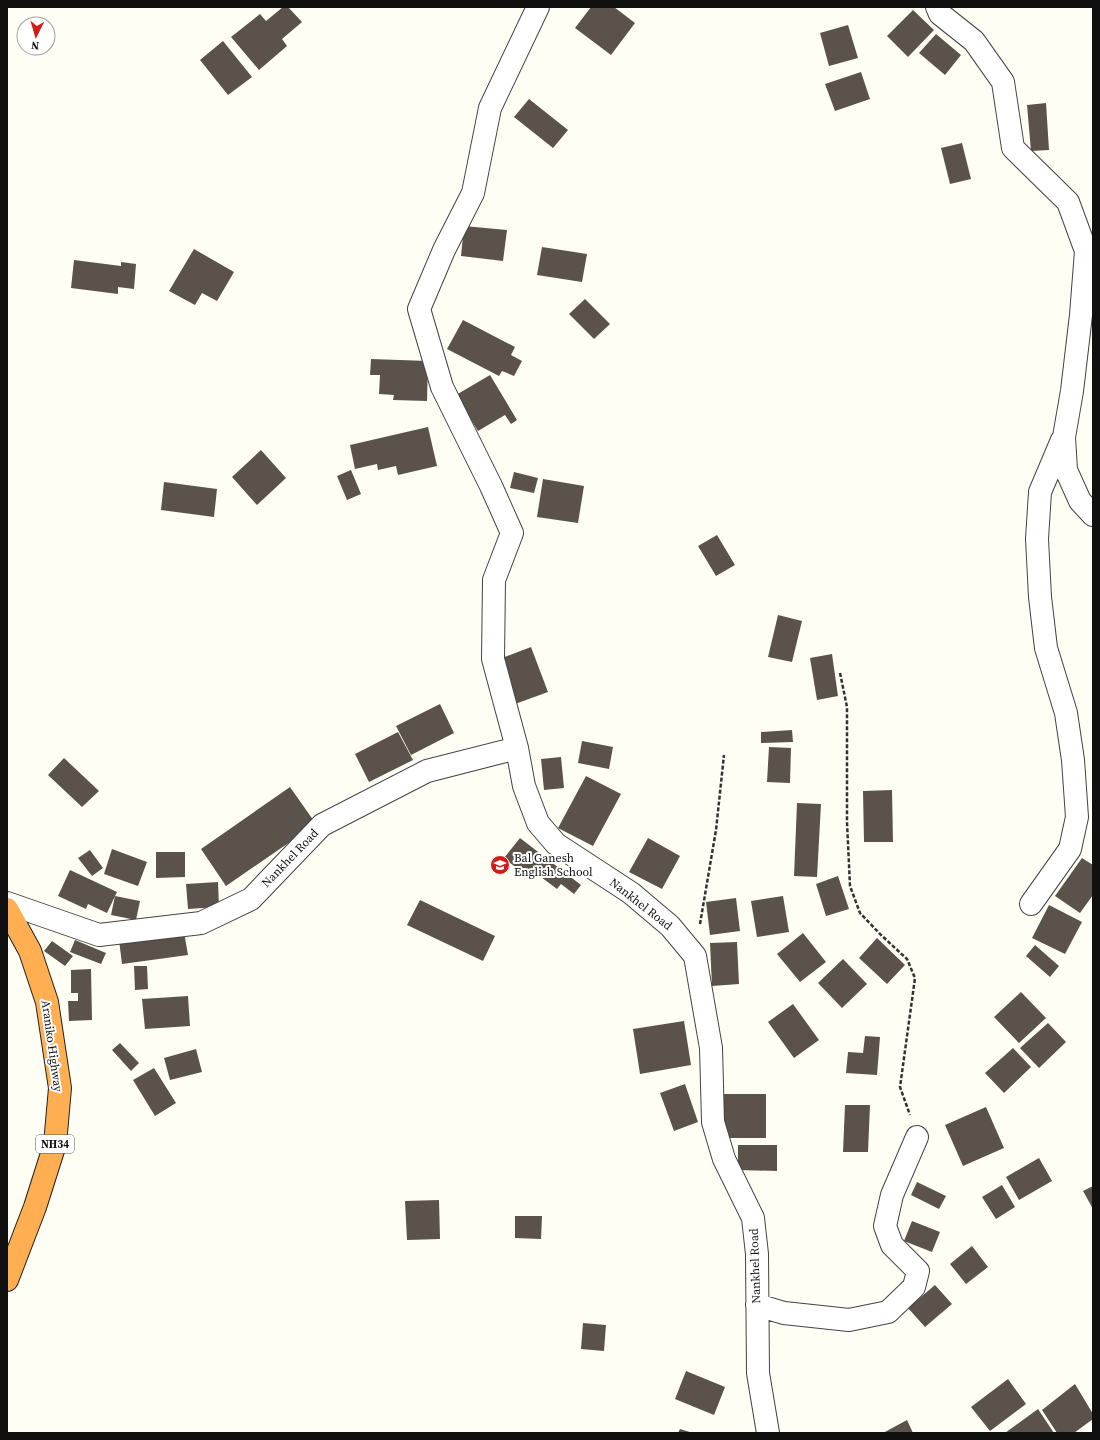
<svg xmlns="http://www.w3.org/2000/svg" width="1100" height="1440" font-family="'Source Serif 4',serif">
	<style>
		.building { fill: #5b524b }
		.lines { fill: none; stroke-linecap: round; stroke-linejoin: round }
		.minor-casing { stroke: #434343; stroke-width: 24 }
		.highway-casing { stroke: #212121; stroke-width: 24 }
		.path { stroke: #323232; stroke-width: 2.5; stroke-dasharray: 4 2; stroke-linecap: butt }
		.minor { stroke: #fff; stroke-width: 22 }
		.highway { stroke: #ffae52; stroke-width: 22 }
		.labels { text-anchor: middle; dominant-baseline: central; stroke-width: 4; stroke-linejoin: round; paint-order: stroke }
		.shield { fill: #fff; stroke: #585858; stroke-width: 1 }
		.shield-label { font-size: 11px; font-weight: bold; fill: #101010 }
		.street-label { font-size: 12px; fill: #101010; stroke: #fff }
		.poi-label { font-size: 12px; fill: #101010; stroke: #fff; text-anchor: start }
	</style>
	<rect width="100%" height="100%" fill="#fffef4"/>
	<!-- building -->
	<path class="building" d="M283,7H288L302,22L282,39L287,46L259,70L231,37L260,14L266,21Z
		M591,7H614L635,23L611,55L575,28Z
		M913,10L934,30L908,57L887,36Z
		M848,25L858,58L829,66L820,33Z
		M936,34L961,55L945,75L919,53Z
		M223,41L252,77L228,95L200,60Z
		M861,72L870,99L835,111L825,84Z
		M529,99L568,130L553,148L514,117Z
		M1046,103L1049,150L1031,151L1027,105Z
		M962,143L971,179L950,184L941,148Z
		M464,226L507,230L503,261L461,256Z
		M542,247L587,254L582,282L537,275Z
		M194,249L234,272L217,301L202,293L195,305L169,291Z
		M74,260L121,266V262L136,264L134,289L118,287V294L71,288Z
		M585,299L610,324L594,339L569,314Z
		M463,320L515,347L511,355L522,361L514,376L502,371L499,376L447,349Z
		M371,359L428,361L427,401L393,400L394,395L379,394L380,375H370Z
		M490,375L517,420L511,424L505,415L478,431L456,395Z
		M428,427L437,466L398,475L396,466L378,470L377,464L355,469L350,445Z
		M261,450L286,478L257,505L232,477Z
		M351,470L361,494L347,500L337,476Z
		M514,472L538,478L534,493L510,488Z
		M543,479L584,486L578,523L537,517Z
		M164,482L217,489L214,517L161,510Z
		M717,535L735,565L716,576L698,546Z
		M778,615L802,621L792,662L768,657Z
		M531,647L548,692L515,704L499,659Z
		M832,654L838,696L817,700L810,658Z
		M440,704L454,733L411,755L396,726Z
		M792,730L793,742L761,743V732Z
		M398,732L413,760L369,782L355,754Z
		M582,741L613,747L609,769L578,763Z
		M769,747L791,748L790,783L767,782Z
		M561,757L564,788L544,790L541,759Z
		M64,758L99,791L82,807L48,775Z
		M586,776L621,794L593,846L558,828Z
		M290,787L316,824L226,886L201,849Z
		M892,790L893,842H864L863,791Z
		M797,803L821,804L817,877L794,876Z
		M520,838L581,885L574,894L561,884L557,889L537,874L532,880L504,858Z
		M648,838L680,856L662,889L629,872Z
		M112,849L147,862L138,886L104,874Z
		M90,850L103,868L92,876L78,858Z
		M156,852H185V877L156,878Z
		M1082,858L1093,865V895L1080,913L1055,896Z
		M70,870L117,892L107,913L88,904L86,909L58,896Z
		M838,876L849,909L826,916L816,884Z
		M218,882L219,907L188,909L186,884Z
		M115,896L140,901L136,920L111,915Z
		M783,896L789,932L757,937L751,901Z
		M736,898L740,931L710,935L706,902Z
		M420,900L495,936L483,961L407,925Z
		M1049,905L1082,922L1065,954L1032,938Z
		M184,932L188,955L122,964L119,940Z
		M803,933L826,962L800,982L777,954Z
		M877,938L905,965L887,984L859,958Z
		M75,940L106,953L101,964L70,952Z
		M52,941L73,956L65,966L44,951Z
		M737,942L739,984L712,986L710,943Z
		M1035,945L1059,966L1050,977L1026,956Z
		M843,959L867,984L842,1008L818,983Z
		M134,966H147L148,989L135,990Z
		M91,969L92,1020L69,1021L68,1001H78V993H71V970Z
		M1021,992L1046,1018L1019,1043L994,1017Z
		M188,996L190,1026L145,1029L142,999Z
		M793,1004L819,1040L794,1058L768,1022Z
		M684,1021L691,1065L640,1074L633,1029Z
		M1048,1023L1066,1042L1039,1068L1020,1048Z
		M865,1036L880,1037L877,1075L846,1073L848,1052L863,1053Z
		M120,1043L139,1063L131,1071L112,1050Z
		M1013,1048L1031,1067L1004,1093L985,1073Z
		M196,1049L202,1072L170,1080L164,1058Z
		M154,1068L176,1103L155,1116L133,1080Z
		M685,1084L698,1122L674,1131L660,1093Z
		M723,1094H766V1138H723Z
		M845,1105H870L868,1152H843Z
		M986,1107L1004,1148L963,1166L945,1125Z
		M738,1145H777V1171L738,1170Z
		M1039,1158L1052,1181L1019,1200L1006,1177Z
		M917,1182L946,1196L939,1209L911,1195Z
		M1002,1185L1015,1207L996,1219L982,1197Z
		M1093,1186V1209L1083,1191Z
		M439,1200L440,1239L407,1240L405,1201Z
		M515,1216H542L541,1239L515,1238Z
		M912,1221L940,1232L932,1252L904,1241Z
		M972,1246L988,1267L966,1284L950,1264Z
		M935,1285L952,1304L925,1327L908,1308Z
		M583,1323L606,1325L604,1351L581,1349Z
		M686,1371L725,1387L714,1415L675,1399Z
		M1008,1379L1026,1404L990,1431L971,1407Z
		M1075,1384L1093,1414V1419L1074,1433H1057L1042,1410Z
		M1038,1409L1054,1433H1005Z
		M907,1420L913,1433H883Z
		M680,1429L693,1433H678Z"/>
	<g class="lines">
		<!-- minor casing -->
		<g class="minor-casing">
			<path id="minor" d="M937,7L940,14L974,41L1003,82L1013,148L1068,202L1086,251L1081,315L1072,391L1064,437L1066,470L1080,501L1093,515
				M517,748L493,659L494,580L512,533L491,486L442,387L419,309L444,250L473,193L490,108L538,7
				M7,903L99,935L201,923L251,899L322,825L427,771L517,748L524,786L538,823L556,844L631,893L670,926L695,956L711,1048L713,1122L724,1159L753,1218L757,1254L758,1373L768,1433
				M1031,904L1070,849L1077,817L1073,760L1066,713L1046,648L1040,597L1037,539L1040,492L1062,440
				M757,1305L784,1313L849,1320L888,1312L914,1287L918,1271L892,1245L885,1226L892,1195L917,1137"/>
		</g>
		<!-- highway casing -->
		<g class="highway-casing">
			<path id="highway" d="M7,909L30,951L47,1002L60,1088L55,1144L35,1207L7,1280"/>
		</g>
		<!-- path -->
		<path class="path" d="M840,673L847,707V822L850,886L860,913L881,935L907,959L915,978L900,1087L910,1115
			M700,924L716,830L724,755"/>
		<!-- minor -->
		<use href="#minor" class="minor"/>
		<!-- highway -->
		<use href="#highway" class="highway"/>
	</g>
	<!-- icons -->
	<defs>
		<g id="school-disc" transform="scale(1)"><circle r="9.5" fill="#d11d18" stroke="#fff"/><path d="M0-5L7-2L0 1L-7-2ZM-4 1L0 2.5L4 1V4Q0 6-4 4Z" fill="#fff"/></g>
	</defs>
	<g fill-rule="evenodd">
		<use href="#school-disc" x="500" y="865"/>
	</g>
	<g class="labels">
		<!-- shield labels -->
		<rect class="shield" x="36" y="1135" width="38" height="18" rx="3"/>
		<g class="shield-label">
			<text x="55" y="1144">NH34</text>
		</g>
		<!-- street labels -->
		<g class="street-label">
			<text transform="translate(290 858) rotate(-46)">Nankhel Road</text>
			<text transform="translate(641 904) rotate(38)">Nankhel Road</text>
			<text transform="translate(52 1046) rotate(82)">Araniko Highway</text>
			<text transform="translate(755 1266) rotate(-92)">Nankhel Road</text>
		</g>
		<!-- poi labels -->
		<g class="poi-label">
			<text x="514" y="858">Bal Ganesh<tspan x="514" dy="14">English School</tspan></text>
		</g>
	</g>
	<!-- border -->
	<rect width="1100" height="1440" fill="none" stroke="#101010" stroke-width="16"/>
	<!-- north arrow -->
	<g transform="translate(36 36) rotate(185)"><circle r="19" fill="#ffffff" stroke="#9f9f9f"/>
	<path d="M0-3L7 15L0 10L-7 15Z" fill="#d11d18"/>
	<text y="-6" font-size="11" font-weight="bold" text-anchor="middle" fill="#101010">N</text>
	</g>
</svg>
